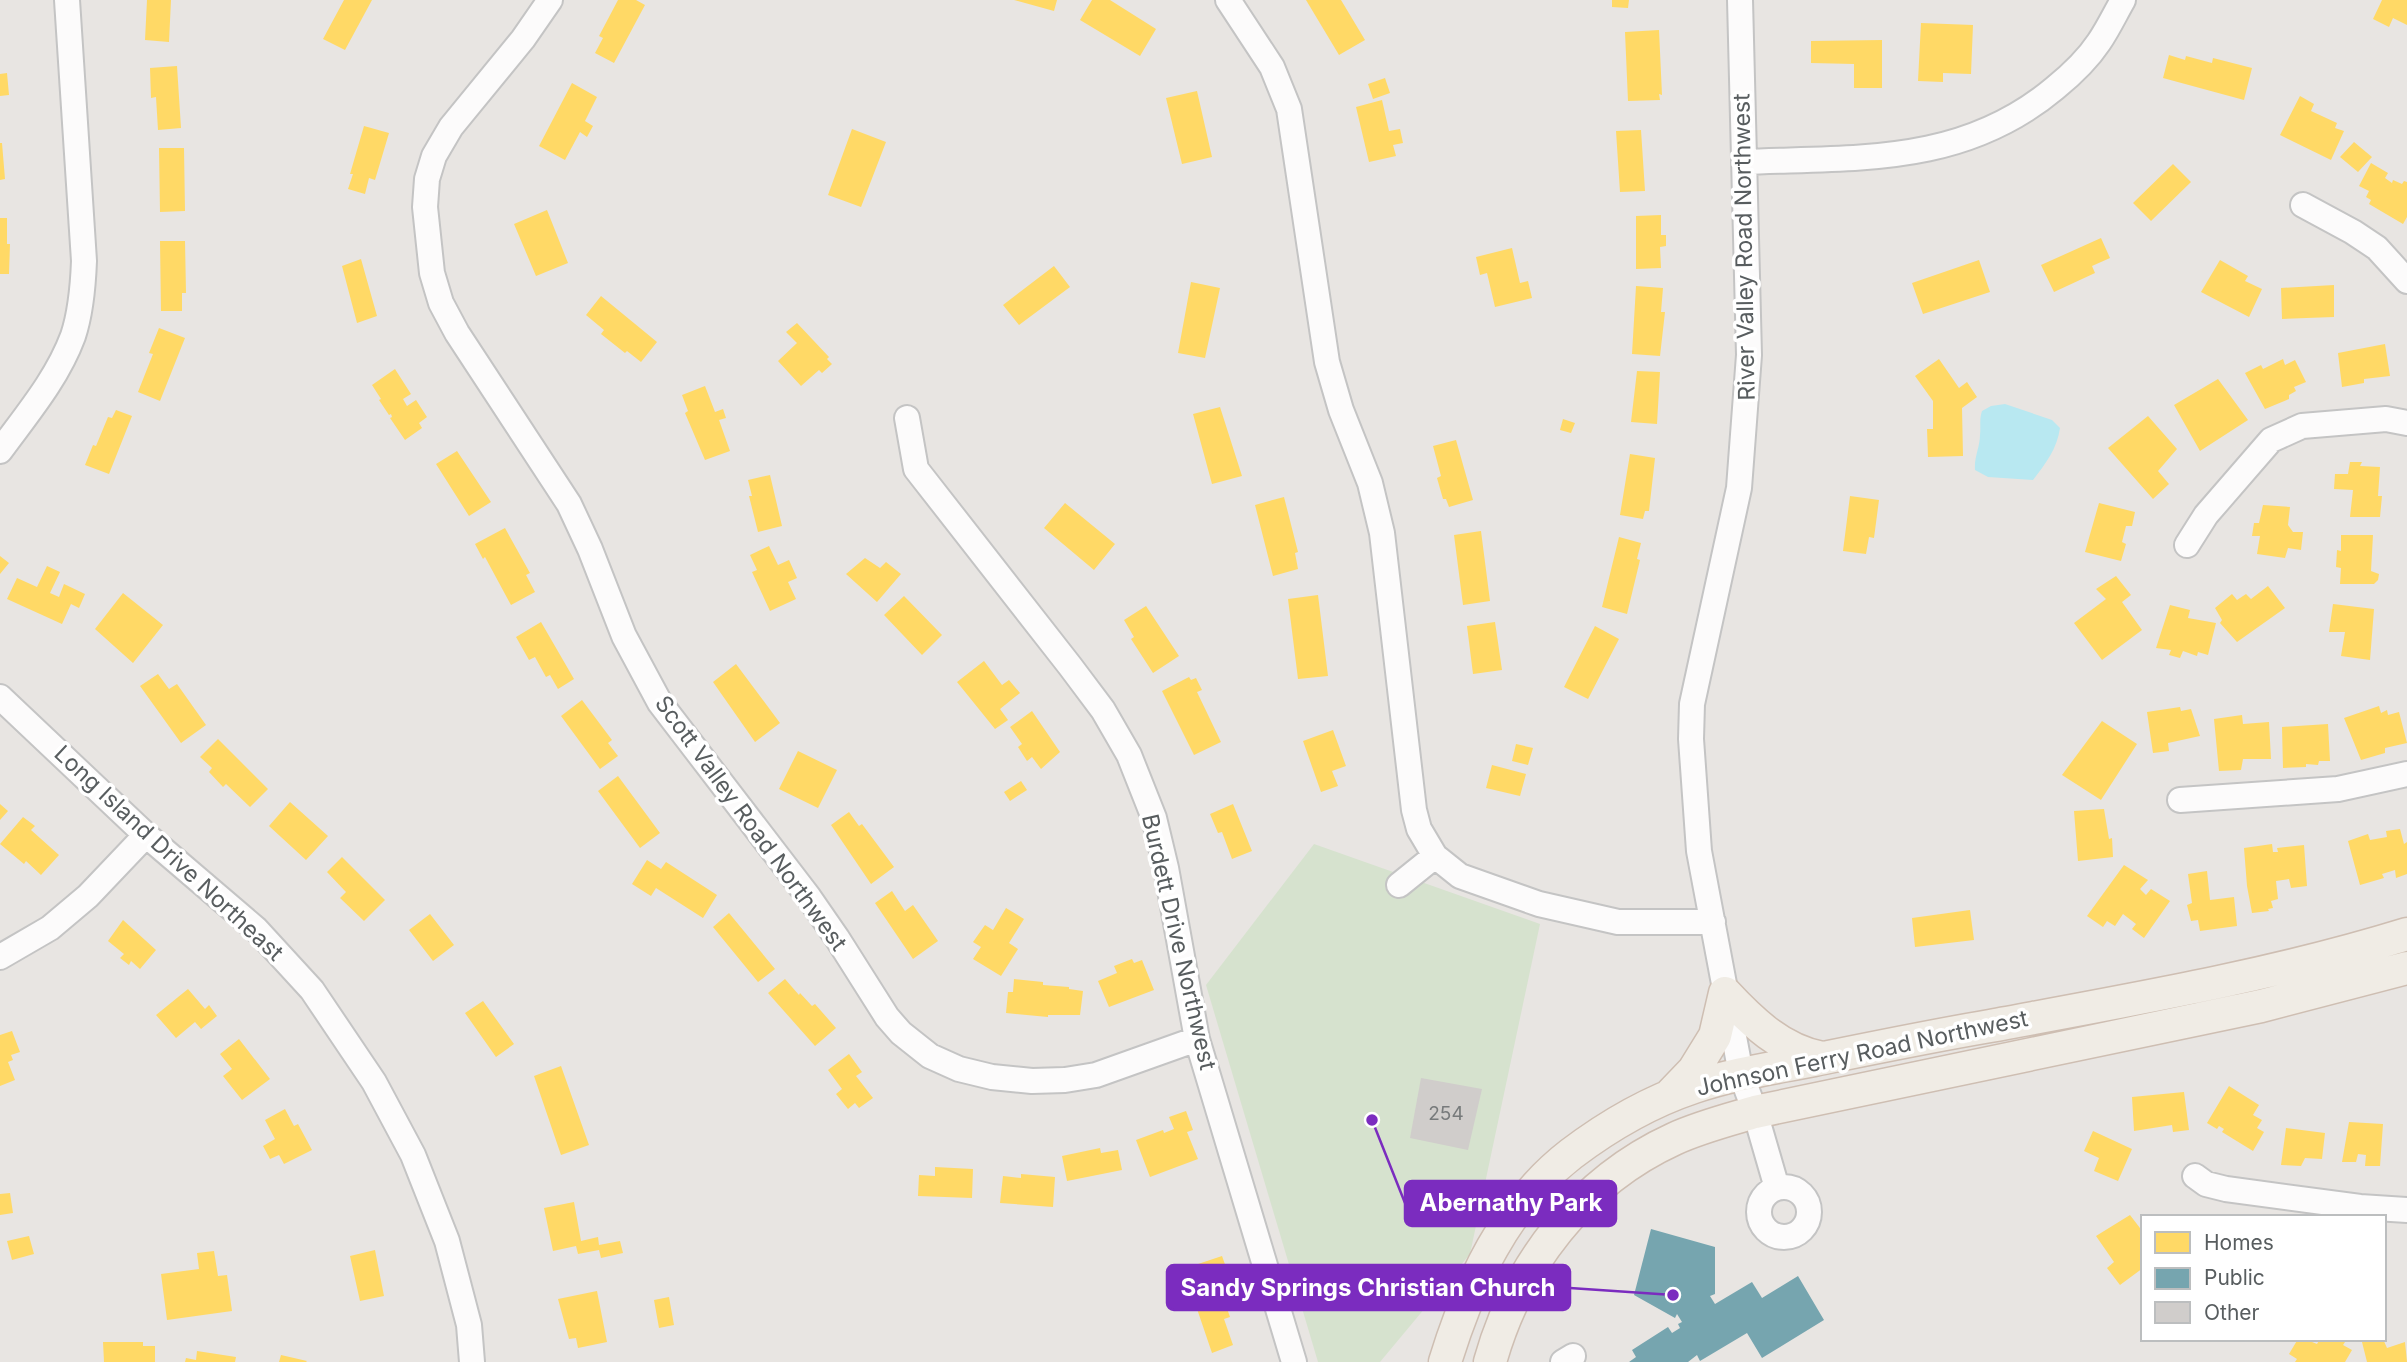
<svg xmlns="http://www.w3.org/2000/svg" width="2407" height="1362" font-family="Inter,sans-serif">
	<style>
		.green { fill: #d6e2ce }
		.water { fill: #b8e8f1 }
		.homes { fill: #ffd966 }
		.public { fill: #76a5af }
		.building { fill: #d0cdcb }
		.lines { fill: none; stroke-linecap: round; stroke-linejoin: round }
		.minor-casing { stroke: #c4c4c4; stroke-width: 28 }
		.major-casing { stroke: #cebeb2; stroke-width: 35 }
		.minor { stroke: #fcfbfb; stroke-width: 24 }
		.major { stroke: #f0ece5; stroke-width: 32 }
		.labels { text-anchor: middle; dominant-baseline: central; stroke-width: 7; stroke-linejoin: round; paint-order: stroke }
		.number-label { font-size: 19px; fill: #777a7b }
		.street-label { font-size: 23px; fill: #585d5f; stroke: #fff }
		.leader { fill: none; stroke: #7b2cbf; stroke-width: 2.5 }
		.callout-dot { fill: #7b2cbf; stroke: #fff; stroke-width: 2.5 }
		.callout { fill: #7b2cbf; stroke: #7b2cbf; stroke-width: 2.5 }
		.callout-label { font-size: 24px; text-anchor: middle; font-weight: bold; fill: #fff }
	</style>
	<rect width="100%" height="100%" fill="#e8e5e2"/>
	<!-- green -->
	<path class="green" d="M1314,844L1540,924L1470,1254L1380,1362H1318L1206,985Z"/>
	<!-- water -->
	<path class="water" d="M2005,404L2052,420L2060,428C2057,449 2046,463 2033,480L1988,477L1975,470C1974,457 1980,447 1980,435C1981,426 1979,420 1982,411L1991,406Z"/>
	<!-- homes -->
	<path class="homes" d="M147,0H171L169,42L145,40Z
		M344,0H372L345,50L323,39Z
		M618,0H636L645,5L614,63L595,53L603,38L599,36Z
		M1014,0H1057L1054,11Z
		M1092,0H1110L1156,29L1140,56L1080,20Z
		M1306,0H1341L1365,40L1339,55Z
		M1612,0H1629L1628,8L1612,7Z
		M2382,0H2407V25L2393,18L2389,27L2373,19Z
		M1921,23L1973,25L1971,74L1943,73V82L1918,81Z
		M1659,30L1662,95L1659,94L1660,100L1628,101L1625,32Z
		M1882,40V88H1854V64L1811,63V41Z
		M2169,55L2185,60L2186,56L2212,63L2213,58L2252,68L2244,100L2163,78Z
		M177,66L181,128L158,130L156,97L151,98L150,68Z
		M7,73L9,95L0,96V74Z
		M1385,78L1390,93L1373,99L1368,84Z
		M572,83L597,97L585,121L593,126L587,137L580,132L565,160L539,146Z
		M1197,91L1212,157L1182,164L1166,98Z
		M2300,96L2314,104L2311,111L2337,123L2335,128L2344,131L2331,160L2280,135Z
		M1382,100L1389,131L1400,129L1403,143L1393,145L1396,156L1369,162L1356,107Z
		M364,126L389,133L375,180L369,178L365,194L348,189L353,174H350Z
		M852,129L886,142L861,207L828,195Z
		M1641,130L1645,191L1620,192L1616,131Z
		M2354,142L2372,157L2358,172L2340,157Z
		M0,143H2L5,179L0,180Z
		M159,148H184L185,211L160,212Z
		M2371,163L2388,173L2385,178L2392,183L2393,180L2402,184L2404,181L2407,182V217L2403,224L2369,204L2371,200L2366,197L2369,191L2359,186Z
		M2173,164L2191,182L2151,221L2133,203Z
		M547,210L568,263L536,276L514,224Z
		M1661,215V235H1666V246L1660,247L1661,268L1636,269V216Z
		M0,218H7V244H10L9,274H0Z
		M2101,238L2110,258L2092,266L2095,273L2054,292L2041,265Z
		M160,241H185L186,293H182V311H161Z
		M1512,248L1520,283L1528,281L1532,298L1495,307L1487,273L1480,275L1476,257Z
		M361,259L377,316L357,323L342,266Z
		M1979,260L1990,292L1923,314L1912,283Z
		M2220,260L2248,276L2245,281L2262,289L2249,317L2201,292Z
		M1054,266L1070,287L1019,325L1003,305Z
		M1191,282L1220,288L1205,358L1178,353Z
		M2334,285V317L2282,319L2281,288Z
		M1636,286L1663,288L1661,312H1665L1660,356L1632,354Z
		M601,296L657,342L641,362L627,351L625,353L601,334L604,330L586,315Z
		M797,323L829,357L827,359L832,364L822,373L819,370L801,386L778,361L797,343L786,332Z
		M159,328L185,338L160,401L138,392L153,354L149,353Z
		M2385,344L2390,376L2364,379V383L2342,387L2338,353Z
		M1939,359L1959,388L1967,382L1977,397L1962,408L1963,456L1928,457L1927,429H1933V401L1915,376Z
		M2283,359L2285,365L2295,360L2306,382L2294,387L2296,391L2289,395V399L2265,409L2245,373L2261,365L2263,369Z
		M395,369L411,394L403,399L407,406L416,400L427,417L419,423L422,428L405,440L390,418L392,417L391,414L389,415L379,400L381,399L372,385Z
		M1637,371L1660,372L1657,424L1631,422Z
		M2218,379L2248,420L2200,451L2174,405Z
		M705,386L715,412L723,409L726,418L719,420L730,451L705,460L685,413L688,411L682,395Z
		M1220,407L1242,476L1212,484L1193,414Z
		M116,410L132,416L109,474L85,465L93,445L96,446L108,417L112,418Z
		M2148,416L2177,449L2158,471L2169,484L2153,499L2108,448Z
		M1563,419L1575,423L1571,433L1560,430Z
		M1456,440L1473,500L1449,507L1446,499H1443L1437,478L1441,476L1433,446Z
		M457,451L491,502L469,516L436,464Z
		M1630,454L1655,458L1649,511H1645L1643,519L1620,515Z
		M2350,462H2362L2360,466L2380,467L2378,496H2382L2380,517H2350L2353,490L2334,489L2335,474H2348Z
		M770,475L782,526L758,532L749,496H752L748,480Z
		M1850,496L1879,500L1874,538L1869,537L1866,554L1843,551Z
		M1284,497L1298,552L1295,553L1298,569L1273,576L1255,505Z
		M1065,503L1115,544L1094,570L1044,528Z
		M2099,503L2135,512L2132,526H2126L2122,542L2126,544L2121,561L2085,552Z
		M2263,505L2290,507L2288,525L2293,532H2303L2301,550L2288,548L2285,558L2257,554L2260,536H2252L2254,523H2259Z
		M505,528L530,573L526,575L535,592L511,605L485,557L483,559L475,544Z
		M1481,531L1490,601L1463,605L1454,535Z
		M2341,535H2373L2371,571L2379,574L2378,580L2374,584H2340L2341,568L2336,567L2337,550L2341,551Z
		M1619,537L1641,543L1637,559L1640,560L1627,614L1602,607Z
		M769,546L778,565L789,560L797,578L788,582L796,599L770,611L752,572L757,570L750,555Z
		M0,556L9,563L0,574Z
		M865,558L880,568L886,562L901,574L877,602L846,574Z
		M47,566L60,572L50,593L59,597L64,584L85,594L79,608L71,604L62,624L7,599L17,578L37,587Z
		M2116,576L2131,595L2122,602L2142,630L2102,660L2074,623L2106,599L2096,589Z
		M2268,586L2285,608L2237,642L2220,623L2222,620L2215,608L2232,594L2237,600L2246,594L2251,599Z
		M123,593L163,625L133,663L95,629Z
		M1318,595L1328,676L1298,679L1288,599Z
		M904,596L942,635L922,655L884,615Z
		M2333,604L2374,609L2370,660L2341,656L2345,632H2329Z
		M2170,605L2190,610L2188,618L2216,623L2208,655L2198,652L2197,656L2183,651L2180,658L2169,655L2171,650L2156,648Z
		M1146,606L1179,656L1153,673L1131,639L1134,637L1124,620Z
		M541,622L574,679L558,689L550,675L546,677L535,657L529,660L516,637Z
		M1495,622L1502,670L1473,674L1467,626Z
		M1595,626L1619,639L1588,699L1564,687Z
		M984,661L1002,685L1009,680L1020,693L1000,709L1008,720L995,729L957,682Z
		M736,664L780,723L755,742L713,682Z
		M158,674L169,689L177,684L206,725L181,743L140,686Z
		M1189,677L1191,680L1196,678L1202,690L1197,692L1221,742L1194,755L1162,691Z
		M582,700L612,740L608,743L618,756L600,769L561,716Z
		M2379,706L2381,713L2387,710L2388,715L2399,712L2407,743L2385,748V753L2361,760L2344,718Z
		M2180,707L2181,711L2191,709L2200,736L2168,743L2169,751L2153,753L2147,712Z
		M1032,711L1060,752L1041,769L1032,757L1027,761L1018,747L1022,744L1010,727Z
		M2242,715L2243,724L2269,722L2271,759H2243L2241,770L2219,771L2214,719Z
		M2102,721L2137,744L2101,800L2062,775Z
		M2328,724L2330,761H2319L2318,765L2306,764V767L2283,768L2282,727Z
		M1333,730L1346,766L1332,771L1338,786L1321,792L1303,741Z
		M218,739L268,789L250,807L226,784L223,787L209,772L212,768L200,757Z
		M1516,744L1533,748L1528,765L1512,761Z
		M798,751L837,770L818,808L779,789Z
		M1492,765L1526,774L1520,796L1486,788Z
		M618,776L660,833L640,848L598,791Z
		M1021,781L1027,790L1010,801L1004,792Z
		M290,802L328,836L306,860L269,826Z
		M0,804L8,811L0,820Z
		M1233,804L1252,851L1232,859L1222,832L1218,833L1210,814Z
		M2104,809L2109,839L2112,838L2113,857L2078,861L2074,811Z
		M849,812L859,826L862,824L894,867L871,884L831,825Z
		M23,817L35,826L31,830L59,855L41,875L26,861L24,864L0,844Z
		M2400,829L2404,844L2407,842V874L2396,878L2395,870L2382,874L2384,878L2360,885L2348,841L2368,834L2370,840L2387,837L2386,831Z
		M2272,844L2273,852H2278L2277,848L2304,845L2307,886L2291,888L2289,879L2276,881L2278,899L2271,901L2273,908L2268,909L2269,911L2252,913L2247,886L2244,848Z
		M342,857L385,900L364,921L340,898L346,892L327,872Z
		M647,860L661,869L666,862L717,895L703,918L656,888L651,896L632,884Z
		M2124,865L2148,880L2140,889L2146,895L2151,889L2170,901L2144,938L2132,929L2136,924L2123,914L2115,926L2107,921L2103,927L2087,916Z
		M2207,871L2210,900L2234,897L2237,926L2200,931L2198,920L2191,921L2187,905L2192,903L2188,874Z
		M892,891L905,911L913,905L938,941L913,959L875,903Z
		M1006,908L1024,919L1009,943L1018,949L1001,976L973,959L981,947L973,942L985,925L993,930Z
		M1970,910L1974,940L1915,947L1912,918Z
		M729,913L775,969L758,982L713,927Z
		M430,914L454,945L433,961L409,930Z
		M123,920L156,950L140,969L131,961L129,965L120,958L124,954L108,941Z
		M1132,959L1134,963L1142,960L1154,990L1109,1007L1098,981L1117,973L1114,966Z
		M785,979L799,995L800,993L812,1006L815,1004L836,1028L815,1046L768,993Z
		M1014,979L1043,982V985L1069,987V989L1083,991L1080,1015H1048V1017L1006,1013L1008,992H1013Z
		M188,989L205,1009L209,1005L217,1016L201,1029L195,1022L176,1038L156,1015Z
		M483,1001L514,1044L496,1057L465,1013Z
		M12,1031L20,1052L11,1055L13,1060L8,1062L15,1080L0,1086V1035Z
		M239,1039L270,1079L242,1100L223,1076L232,1069L220,1054Z
		M849,1054L862,1072L856,1076L873,1098L859,1108L855,1103L848,1109L836,1094L842,1089L828,1070Z
		M561,1066L589,1145L561,1155L534,1076Z
		M2229,1086L2259,1105L2253,1115L2262,1120L2257,1128L2264,1132L2253,1151L2222,1132L2224,1129L2219,1126L2217,1129L2207,1123Z
		M2184,1092L2189,1130L2173,1132L2172,1125L2134,1131L2132,1097Z
		M285,1109L294,1126L298,1124L312,1150L284,1164L279,1155L270,1159L263,1146L275,1139L265,1120Z
		M1186,1111L1193,1130L1187,1132L1198,1159L1150,1177L1136,1140L1163,1130L1164,1133L1174,1129L1169,1117Z
		M2349,1122L2383,1124L2380,1166H2365L2366,1155L2358,1154L2356,1162H2342Z
		M2286,1128L2325,1133L2322,1159L2305,1158L2301,1166L2281,1165Z
		M2093,1131L2132,1149L2118,1181L2094,1171L2099,1158L2084,1151Z
		M1100,1148L1101,1153L1118,1150L1122,1170L1067,1181L1062,1156Z
		M935,1167L973,1169L972,1198L918,1196L919,1175L935,1176Z
		M1021,1174L1055,1177L1053,1207L1000,1203L1003,1176L1021,1178Z
		M10,1193L13,1213L0,1215V1194Z
		M574,1202L581,1241L598,1237L599,1245L620,1241L623,1253L601,1258L599,1250L578,1254L576,1246L553,1251L544,1208Z
		M2130,1215L2143,1232V1268L2120,1285L2107,1268L2114,1262L2096,1236Z
		M29,1236L34,1254L12,1260L7,1241Z
		M375,1250L384,1296L360,1301L350,1256Z
		M214,1251L218,1276L227,1275L232,1311L167,1320L161,1274L199,1269L197,1253Z
		M1222,1256L1227,1270L1215,1274L1230,1317L1224,1319L1233,1345L1212,1353L1195,1303L1204,1300L1192,1266Z
		M597,1291L607,1342L578,1348L576,1338L569,1339L558,1299Z
		M669,1297L674,1325L659,1328L654,1300Z
		M2298,1339H2314L2312,1342L2317,1344L2320,1339H2347L2343,1345L2352,1350L2345,1362H2295L2297,1359L2289,1354Z
		M2374,1339H2383L2387,1348L2405,1342L2407,1362H2367L2362,1342Z
		M103,1342H143V1346H155V1362H104Z
		M197,1351L236,1357L235,1362H185L186,1358L196,1360Z
		M281,1355L307,1361L306,1362H279Z"/>
	<!-- public -->
	<path class="public" d="M1651,1229L1715,1247V1294L1710,1296L1715,1304L1752,1282L1762,1298L1798,1276L1824,1320L1762,1358L1747,1333L1700,1361L1697,1355L1688,1362H1629L1636,1357L1632,1350L1668,1327L1672,1333L1680,1328L1678,1324L1682,1322L1677,1314L1675,1318L1634,1295Z"/>
	<!-- building -->
	<path class="building" d="M1421,1078L1482,1089L1468,1150L1410,1138Z"/>
	<g class="lines">
		<!-- minor casing -->
		<g class="minor-casing">
			<path id="minor" d="M550,0L523,39L451,127L434,156L427,179L425,207L432,273L441,303L457,333L569,504L590,549L624,636L660,703L808,896L837,938L887,1017L901,1033L930,1056L959,1069L992,1077L1032,1081L1065,1080L1096,1075L1197,1039
				M1228,0L1272,67L1289,109L1327,362L1341,410L1370,483L1382,533L1414,810L1419,829L1435,856L1460,876L1539,904L1618,922H1713
				M1740,0L1749,355L1739,488L1692,704L1691,739L1699,851L1741,1074L1755,1112L1777,1188
				M1744,162C1857,157 1962,166 2055,88C2071,75 2087,60 2099,42C2108,29 2115,14 2123,0
				M2303,205L2353,232L2377,248L2407,281
				M907,418L916,469L1070,666L1103,710L1129,755L1154,818L1166,868L1197,1039L1294,1362
				M0,451C27,414 57,379 73,336C81,312 83,287 84,261L67,0
				M2187,545L2206,515L2271,440L2302,426L2386,419L2407,423
				M0,697L146,835L256,929L312,990L374,1082L413,1155L447,1241L469,1325L472,1362
				M2180,800L2338,789L2407,774
				M1399,885L1435,856
				M0,957L50,928L88,896L146,835
				M2195,1176L2206,1184L2226,1189L2360,1207L2407,1210
				M1759 1212a25 25 0 1 1 50 0a25 25 0 1 1-50 0Z
				M1563,1362L1573,1356"/>
		</g>
		<!-- major casing -->
		<g class="major-casing">
			<path id="major" d="M1725,993C1752,1022 1781,1050 1822,1058
				M1671,1094L1694,1070L1715,1036L1725,993
				M1445,1362C1469,1284 1505,1205 1571,1154C1608,1126 1649,1102 1694,1087C1732,1074 1774,1068 1814,1060C1873,1048 1931,1036 1990,1026C2130,1000 2271,976 2407,934
				M1490,1362C1517,1265 1582,1181 1674,1139C1700,1127 1728,1120 1755,1112L2261,1006L2407,968"/>
		</g>
		<!-- minor -->
		<use href="#minor" class="minor"/>
		<!-- major -->
		<use href="#major" class="major"/>
	</g>
	<g class="labels">
		<!-- number labels -->
		<g class="number-label">
			<text x="1446" y="1113">254</text>
		</g>
		<!-- street labels -->
		<g class="street-label">
			<text transform="translate(1744 247) rotate(-91)">River Valley Road Northwest</text>
			<text transform="translate(751 823) rotate(54)">Scott Valley Road Northwest</text>
			<text transform="translate(169 853) rotate(43)">Long Island Drive Northeast</text>
			<text transform="translate(1179 942) rotate(77)">Burdett Drive Northwest</text>
			<text transform="translate(1862 1053) rotate(-12)">Johnson Ferry Road Northwest</text>
		</g>
	</g>
	<!-- callouts -->
	<path class="leader" d="M1372 1120L1405 1203M1673 1295L1570 1288"/>
	<g class="callout-dot">
		<circle cx="1372" cy="1120" r="7"/>
		<circle cx="1673" cy="1295" r="7"/>
	</g>
	<g class="callout">
		<rect x="1405" y="1181" width="211" height="45" rx="7"/>
		<rect x="1167" y="1265" width="403" height="45" rx="7"/>
	</g>
	<g class="callout-label">
		<text x="1511" y="1211">Abernathy Park</text>
		<text x="1368" y="1296">Sandy Springs Christian Church</text>
	</g>
	<!-- legend -->
	<rect x="2141" y="1215" width="245" height="126" fill="#ffffff" stroke="#bcbebf" stroke-width="2"/>
	<rect x="2155" y="1232" width="35" height="21" fill="#ffd966" stroke="#bcbebf" stroke-width="2"/>
	<text x="2204" y="1250" font-size="21" fill="#585d5f">Homes</text>
	<rect x="2155" y="1268" width="35" height="21" fill="#76a5af" stroke="#bcbebf" stroke-width="2"/>
	<text x="2204" y="1285" font-size="21" fill="#585d5f">Public</text>
	<rect x="2155" y="1302" width="35" height="21" fill="#d0cdcb" stroke="#bcbebf" stroke-width="2"/>
	<text x="2204" y="1320" font-size="21" fill="#585d5f">Other</text>
</svg>
